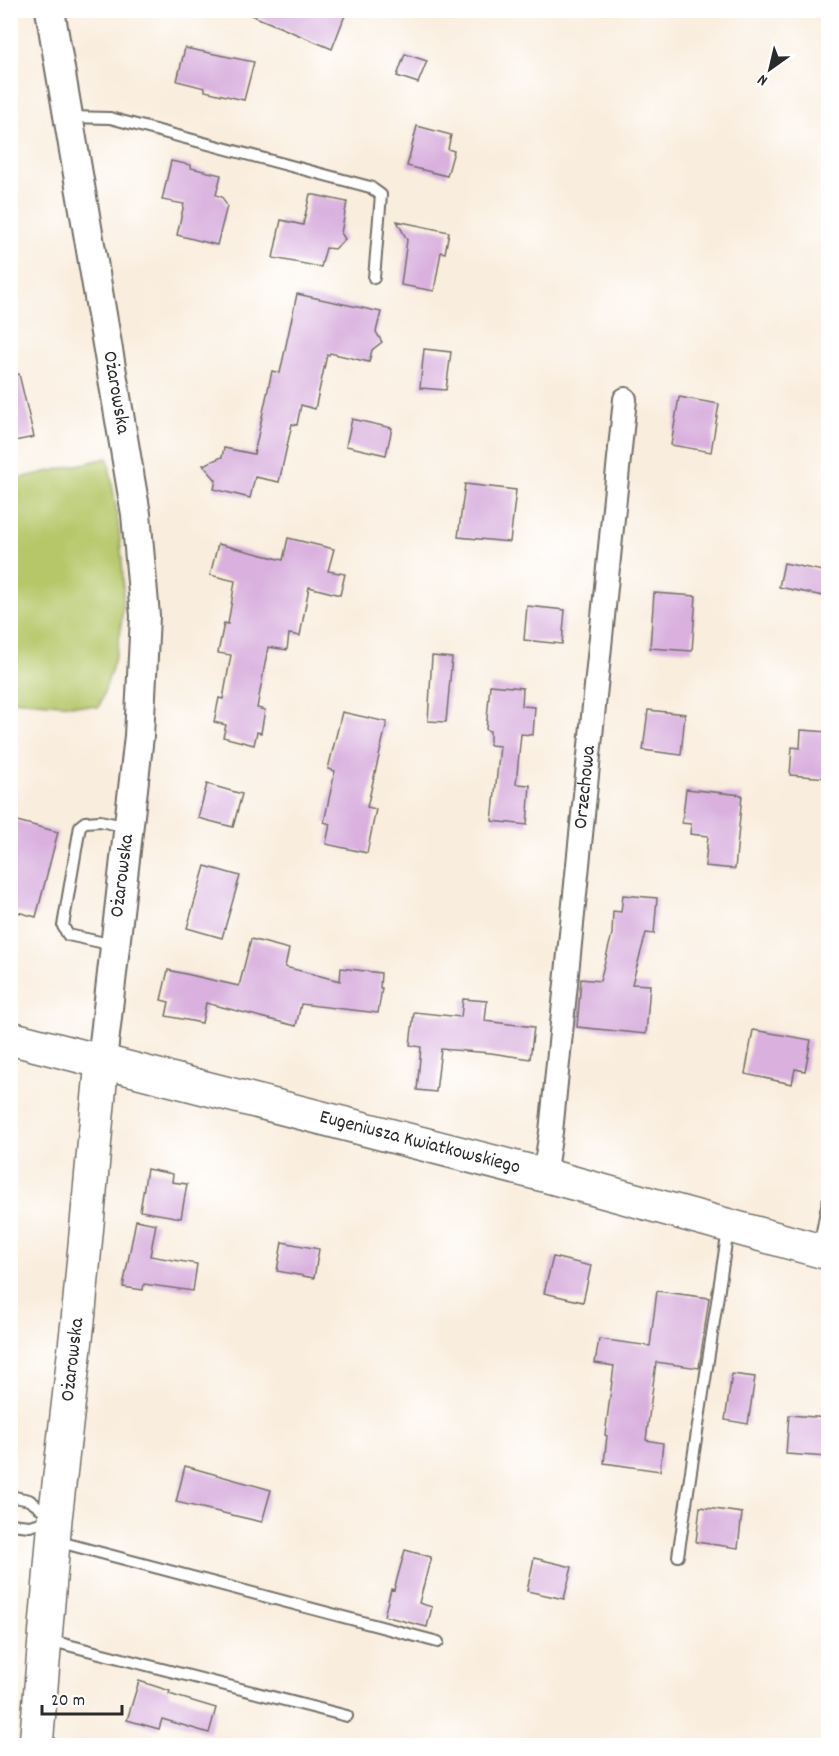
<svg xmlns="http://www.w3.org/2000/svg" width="839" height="1756" font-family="Dekko,sans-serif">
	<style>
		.green { fill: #b6c769; stroke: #70794a; stroke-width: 1.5 }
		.building { fill: #d9b0de }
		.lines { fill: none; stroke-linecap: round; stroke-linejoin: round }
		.service-casing { stroke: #736f69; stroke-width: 14 }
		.minor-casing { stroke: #736f69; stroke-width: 26 }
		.tertiary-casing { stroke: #736f69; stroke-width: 32 }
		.primary-casing { stroke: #736f69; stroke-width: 36 }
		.service { stroke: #fff; stroke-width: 10 }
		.minor { stroke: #fff; stroke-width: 22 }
		.tertiary { stroke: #fff; stroke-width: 28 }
		.primary { stroke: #fff; stroke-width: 33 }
		.labels { text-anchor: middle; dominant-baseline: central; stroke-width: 5; stroke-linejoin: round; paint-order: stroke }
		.street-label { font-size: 20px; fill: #2b2b2b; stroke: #fff }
	</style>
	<rect width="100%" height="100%" fill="#fff"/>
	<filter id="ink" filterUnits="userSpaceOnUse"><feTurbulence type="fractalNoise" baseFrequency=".0167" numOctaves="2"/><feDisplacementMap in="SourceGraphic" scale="12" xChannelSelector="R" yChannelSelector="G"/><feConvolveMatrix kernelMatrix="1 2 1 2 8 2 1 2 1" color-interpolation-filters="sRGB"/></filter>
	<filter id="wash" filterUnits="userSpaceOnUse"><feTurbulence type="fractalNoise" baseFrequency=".008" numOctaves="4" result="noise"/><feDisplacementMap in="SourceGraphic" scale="24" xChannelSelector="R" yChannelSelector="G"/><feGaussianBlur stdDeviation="1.35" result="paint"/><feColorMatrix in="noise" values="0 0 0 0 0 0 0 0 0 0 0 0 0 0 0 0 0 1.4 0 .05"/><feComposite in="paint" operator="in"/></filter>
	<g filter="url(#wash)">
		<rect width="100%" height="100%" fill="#f9eddd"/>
		<!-- green -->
		<path class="green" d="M108,458C118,520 131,588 117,650C112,670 105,689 99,707L11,700V480Z"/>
		<g id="blocks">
			<!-- building -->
			<path class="building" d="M239,10H347L332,49Z
				M185,48L254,62L244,100L205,91V88L177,81Z
				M405,54L427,61L418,83L397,76Z
				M417,126L451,135L448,149L454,151L447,176L407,166Z
				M171,161L191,165V168L221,175L216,195L222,197L227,206L217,245L177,235L184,204L162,200Z
				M310,194L347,202L341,233L345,239L335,249L326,248L321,267L273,258L281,220L303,225Z
				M397,221L449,232L445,253L441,252L434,291L401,285L407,240Z
				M297,294L381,312L376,332L382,342L372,350L369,362L330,353L329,355H327L315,409L301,405L297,425L292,424L279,482L255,477L250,498L214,489L216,480L203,465L222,457L224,448L254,454L272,371L280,373Z
				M424,349L451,352L446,390L420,388Z
				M19,374L34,437L10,442V375Z
				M679,397L719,404L711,452L671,445Z
				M352,419L392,428L386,455L346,446Z
				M465,484L516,490L510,542L458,537Z
				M288,538L334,549L328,571L345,574L340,595L309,587L300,636L289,634L287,650L268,647L257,708L265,710L261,733L257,732L254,745L223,737L226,725L214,722L219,698L223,699L231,655L218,653L224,623L228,624L235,581L210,575L218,544L283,560Z
				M784,563L828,572V597L779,587Z
				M654,593L696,596L692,651L650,648Z
				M527,606L565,610L562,644L524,640Z
				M432,656L452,658L446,722L428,721Z
				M490,685L523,688L522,706L535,707L533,735L521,734L516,784L530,785L527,825L492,821L500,746L490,745V731L486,730Z
				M648,710L685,714L681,755L643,750Z
				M342,712L387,722L367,807L376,809L367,853L326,844L330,824L324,822L335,771L328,769Z
				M801,730L828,732V778L790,775L792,747L800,748Z
				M207,784L242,794L233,827L198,818Z
				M686,789L742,795L735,869L705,866L708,836L690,834L691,824L682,823Z
				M10,819L58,832L36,917L10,910Z
				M205,866L240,876L222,938L187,928Z
				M623,895L657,898L654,934L646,933L632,984L650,985L646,1034L577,1027L581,979L600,981L612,934L613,911L621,912Z
				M251,939L289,949L285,967L340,981L341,968L381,973L380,988H382L378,1013L301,1004L296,1026L206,1003L202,1023L166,1016L169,1002L161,1000L168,970L239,986Z
				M463,999L487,1001L485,1021L534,1027L530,1059L491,1053L441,1049L436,1092L417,1090L421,1047L410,1045L414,1012L461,1017Z
				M753,1030L811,1040L805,1071L795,1069L792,1084L745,1074Z
				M147,1169L173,1174L172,1182L187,1184L181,1218L140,1211Z
				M136,1220L156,1224L150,1256L197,1264L193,1291L144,1284L143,1290L123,1287Z
				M282,1242L319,1249L314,1278L277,1271Z
				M553,1257L591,1266L583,1302L544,1293Z
				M657,1291L709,1298L699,1368L656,1362L646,1440L663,1443L660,1471L604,1463L607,1436L605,1435L614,1366L595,1363L599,1339L650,1346Z
				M732,1374L755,1377L748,1424L725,1420Z
				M789,1415L828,1418V1457L786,1454Z
				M185,1466L271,1490L262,1522L176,1502Z
				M700,1507L742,1513L738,1548L696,1542Z
				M405,1550L431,1557L419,1603L432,1607L427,1627L384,1616L391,1589L394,1590Z
				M534,1558L572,1567L564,1599L527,1591Z
				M139,1681L170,1691L169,1694L216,1708L209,1733L162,1719L159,1729L127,1720Z"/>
		</g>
	</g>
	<g filter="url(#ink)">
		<use href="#blocks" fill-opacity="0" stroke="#736f69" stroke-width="1.5"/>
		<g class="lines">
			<!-- service casing -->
			<g class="service-casing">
				<path id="service" d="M69,117L110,118L370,187L381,195L374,278
					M114,945L68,935L63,926L80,826L85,822L100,821L128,827
					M819,1247L828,1201
					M10,1496L29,1500L50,1515
					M10,1524L30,1526L51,1520
					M56,1541L438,1642
					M678,1556L728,1230
					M48,1640L347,1716"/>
			</g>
			<!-- minor casing -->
			<g class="minor-casing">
				<g id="minor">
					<path id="s1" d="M544,1175L551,1132L625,399"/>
				</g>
			</g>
			<!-- tertiary casing -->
			<g class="tertiary-casing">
				<g id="tertiary">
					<path id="s2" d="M50,10L136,514L145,616L139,736L102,1061"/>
				</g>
			</g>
			<!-- primary casing -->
			<g class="primary-casing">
				<g id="primary">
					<path id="s3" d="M10,1038L544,1175L828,1253"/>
					<path id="s4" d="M36,1746L55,1519L78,1321L102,1061"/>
				</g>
			</g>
			<!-- service -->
			<use href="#service" class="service"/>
			<!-- minor -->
			<use href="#minor" class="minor"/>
			<!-- tertiary -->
			<use href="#tertiary" class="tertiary"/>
			<!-- primary -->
			<use href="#primary" class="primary"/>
		</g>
	</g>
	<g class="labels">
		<!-- street labels -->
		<g class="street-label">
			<text stroke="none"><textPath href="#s2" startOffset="388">Ożarowska</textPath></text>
			<text stroke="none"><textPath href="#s1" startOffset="390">Orzechowa</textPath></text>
			<text transform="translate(123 876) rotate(-83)">Ożarowska</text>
			<text stroke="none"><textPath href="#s3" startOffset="423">Eugeniusza Kwiatkowskiego</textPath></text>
			<text stroke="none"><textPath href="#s4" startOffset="388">Ożarowska</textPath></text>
		</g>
	</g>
	<!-- margin -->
	<rect width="839" height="1756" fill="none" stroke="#fff" stroke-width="36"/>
	<!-- north arrow -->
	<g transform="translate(770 69) rotate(214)" stroke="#ffffff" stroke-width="4.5" paint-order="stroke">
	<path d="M0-4.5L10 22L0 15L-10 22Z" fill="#2b2b2b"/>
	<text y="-9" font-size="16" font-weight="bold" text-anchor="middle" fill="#2b2b2b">N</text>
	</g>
	<!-- scale -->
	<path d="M42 1705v9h80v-9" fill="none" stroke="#2b2b2b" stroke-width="3"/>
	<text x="51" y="1705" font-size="18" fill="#2b2b2b" stroke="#ffffff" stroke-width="4.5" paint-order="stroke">20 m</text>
</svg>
